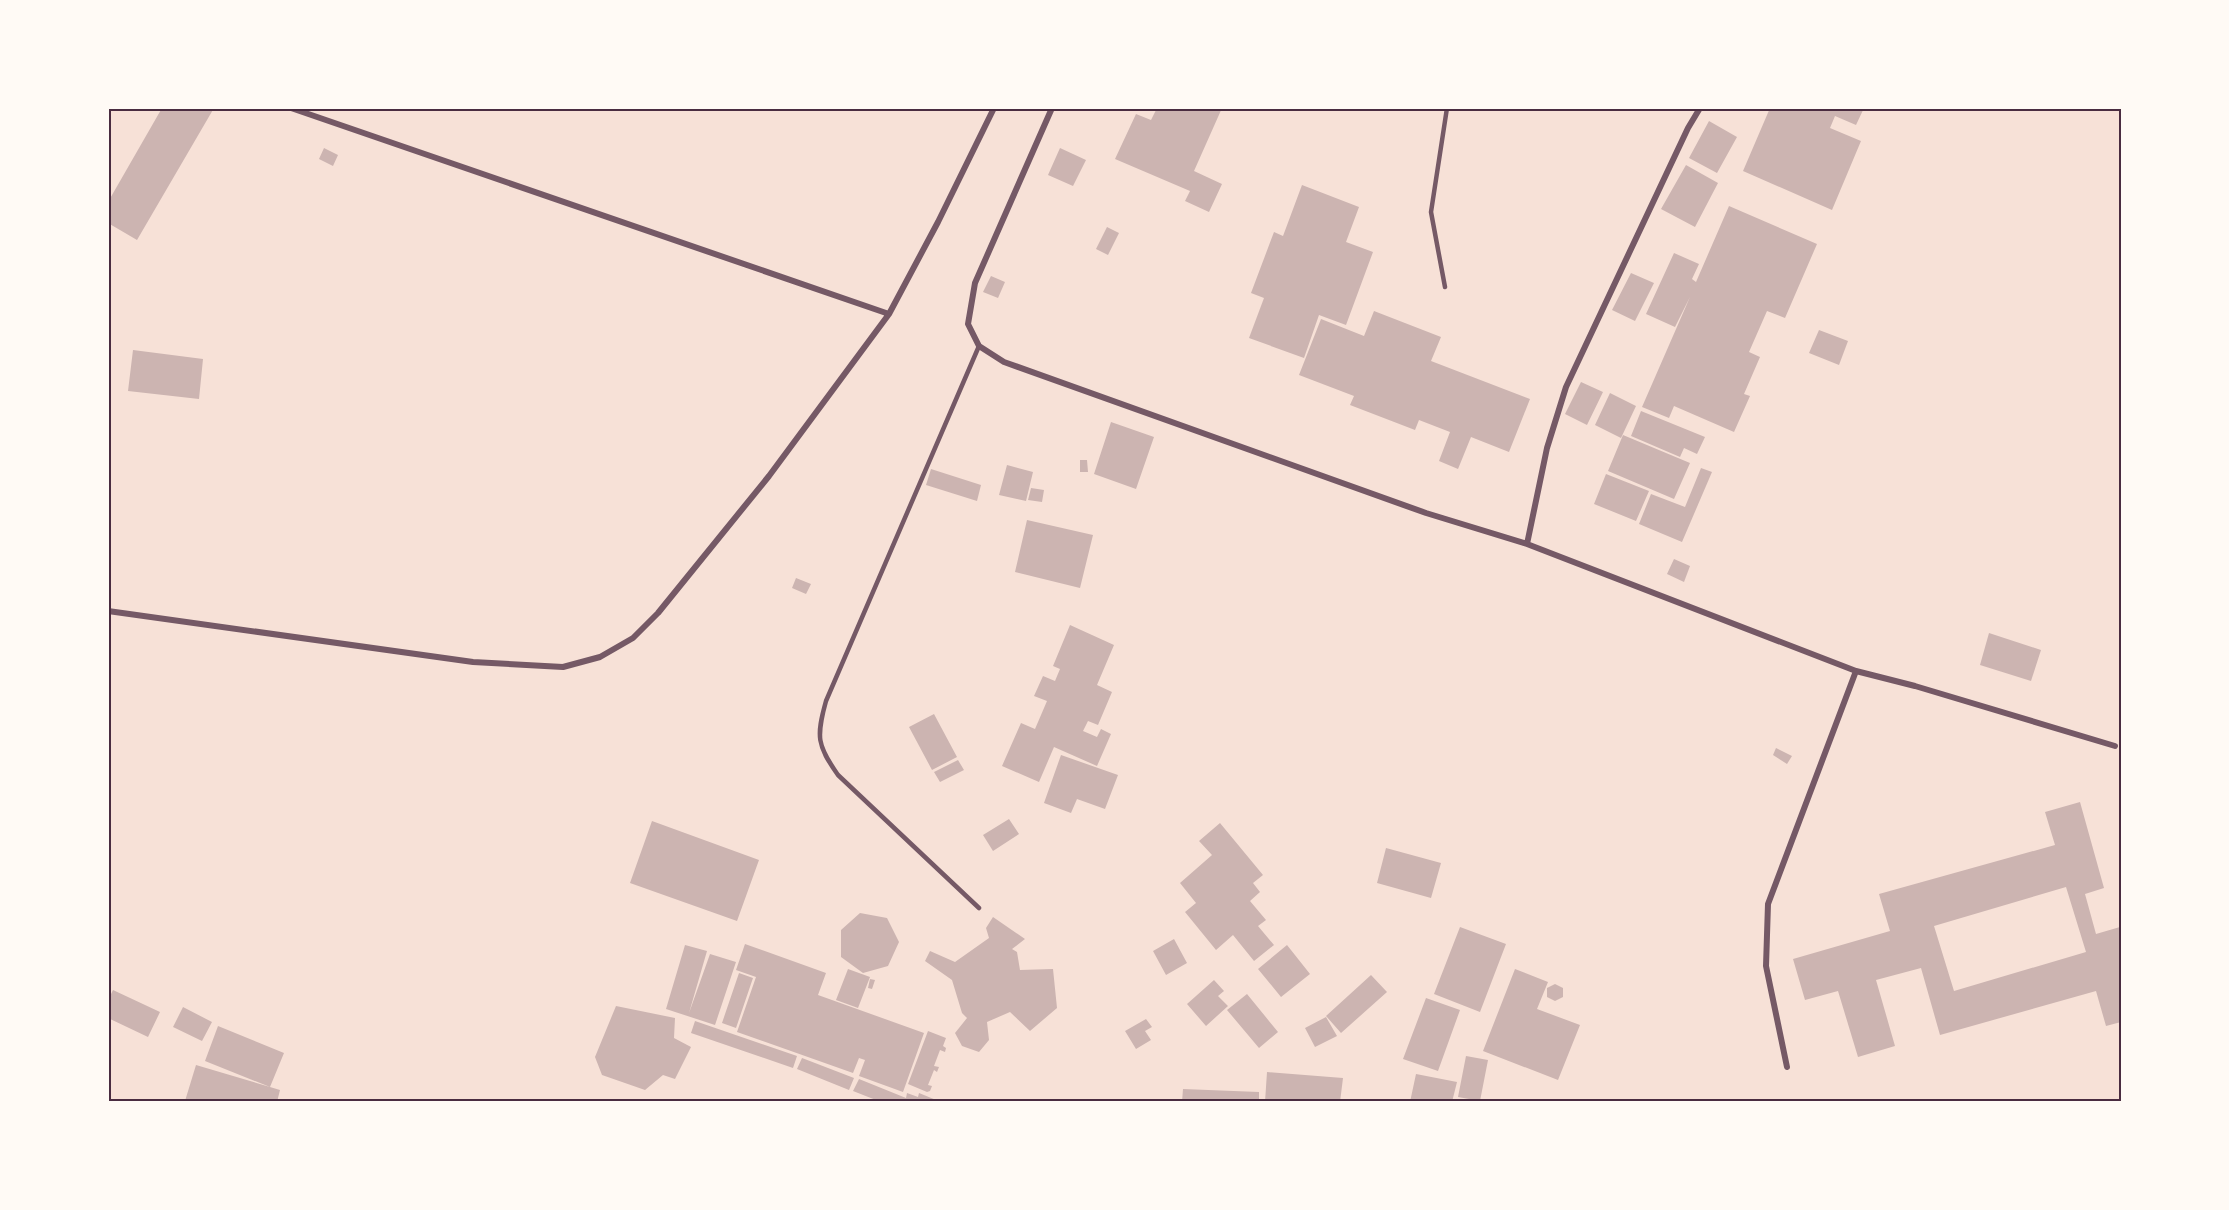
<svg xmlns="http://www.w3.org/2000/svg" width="2229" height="1210" font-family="Quicksand,sans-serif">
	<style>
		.building { fill: #ccb4b1; fill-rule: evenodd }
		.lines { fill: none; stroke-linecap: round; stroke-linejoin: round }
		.service { stroke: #755966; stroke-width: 4.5 }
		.minor { stroke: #755966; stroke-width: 6 }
		.neatline { fill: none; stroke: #4a2c40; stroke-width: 2 }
	</style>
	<rect width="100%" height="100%" fill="#f7e1d7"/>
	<!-- building -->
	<path class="building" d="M162,108H214L137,240L108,223V202Z
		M1157,108H1222L1194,171L1222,184L1209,212L1185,201L1190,191L1115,159L1136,114L1151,120Z
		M1770,108L1780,110L1781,108H1864L1856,125L1835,116L1830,128L1861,141L1832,210L1743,171Z
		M1709,121L1737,137L1717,173L1689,158Z
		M324,148L338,155L333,166L319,159Z
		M1060,148L1086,160L1073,186L1048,175Z
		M1686,165L1718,183L1695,227L1661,209Z
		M1302,185L1359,207L1346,242L1373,252L1346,325L1319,315L1304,358L1249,338L1264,298L1251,293L1274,232L1283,236Z
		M1729,206L1817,244L1785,318L1767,311L1749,352L1760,357L1744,394L1750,396L1734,432L1674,406L1669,418L1642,407L1690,297L1675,327L1646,314L1674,253L1699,264L1692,279L1696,282Z
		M1107,227L1119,233L1108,255L1096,249Z
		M1631,273L1654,283L1635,321L1612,310Z
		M991,276L1005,282L998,298L983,292Z
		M1374,311L1441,337L1431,361L1530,399L1509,452L1471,437L1458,469L1439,461L1450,432L1419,420L1415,430L1350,405L1354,396L1299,375L1321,319L1364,336Z
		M1819,330L1848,341L1839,365L1809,353Z
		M133,350L203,359L199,399L128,391Z
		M1581,382L1603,392L1587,425L1565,414Z
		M1610,393L1636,406L1621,438L1595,425Z
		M1641,411L1705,437L1697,454L1684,448L1680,457L1631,436Z
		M1111,422L1154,437L1136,489L1094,474Z
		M1623,435L1690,463L1674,499L1608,471Z
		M1080,460H1087L1088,472H1080Z
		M1007,465L1033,472L1026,501L999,495Z
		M1701,468L1712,472L1682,542L1639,524L1651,494L1685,507Z
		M931,469L981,485L977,501L926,485Z
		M1606,474L1649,491L1636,521L1594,504Z
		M1031,488L1044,490L1042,502L1028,500Z
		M1027,520L1093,535L1080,588L1015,572Z
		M1674,559L1690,566L1684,582L1667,574Z
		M796,578L811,584L806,594L792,588Z
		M1070,625L1114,645L1097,685L1112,692L1098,725L1088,721L1083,731L1097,737L1101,729L1111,734L1097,766L1054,747L1039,782L1002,766L1021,723L1035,729L1047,701L1034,696L1043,676L1055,681L1060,669L1053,666Z
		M1989,633L2041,650L2031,681L1980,665Z
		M934,714L957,757L932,770L909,727Z
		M1776,748L1792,756L1787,764L1773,755Z
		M1061,755L1118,775L1105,809L1077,799L1071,813L1044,803Z
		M958,760L964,770L940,782L934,772Z
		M2080,802L2104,888L2085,894L2096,934L2120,927L2121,930V1022L2106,1026L2096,991L1940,1035L1921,968L1876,980L1895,1046L1858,1057L1838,991L1805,1000L1793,959L1890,931L1879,894L2055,845L2045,812ZM2066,887L2086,952L1954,991L1934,926Z
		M1009,819L1019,834L993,851L983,835Z
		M652,821L759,860L737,921L630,883Z
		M1220,823L1263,875L1253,883L1260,892L1250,901L1266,920L1258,926L1274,945L1254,961L1233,935L1216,950L1185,912L1196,903L1180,883L1212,855L1199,841Z
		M1386,848L1441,863L1431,898L1377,883Z
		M860,913L887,918L899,942L888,966L863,973L841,957V930Z
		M993,917L1025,939L1012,949L1017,952L1020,970L1053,969L1057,1008L1030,1031L1010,1012L987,1022L989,1040L979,1052L962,1046L955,1033L967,1018L962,1013L952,980L925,961L930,951L955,962L989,938L986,928Z
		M1460,927L1506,944L1480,1012L1434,994Z
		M1174,939L1187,963L1166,975L1153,951Z
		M745,944L826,973L818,995L924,1033L903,1092L859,1076L865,1060L859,1058L853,1073L737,1032L756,977L736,970Z
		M685,945L707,951L689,1013L710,954L736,962L715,1025L666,1009Z
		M1287,945L1310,974L1281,997L1258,969Z
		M848,969L870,977L858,1008L836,1000Z
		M1515,969L1548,982L1537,1009L1580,1025L1558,1080L1483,1051Z
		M739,973L753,978L736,1028L722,1023Z
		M1371,975L1387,992L1341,1033L1326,1016Z
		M870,979L875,980L872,989L868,988Z
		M1214,980L1224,991L1218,996L1228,1006L1206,1026L1187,1004Z
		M1555,984L1563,988V997L1555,1001L1547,997V988Z
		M113,990L160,1012L148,1037L108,1018V1000Z
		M1247,994L1278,1032L1259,1048L1227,1010Z
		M1426,998L1460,1010L1438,1071L1403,1059Z
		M616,1006L675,1018L674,1038L691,1047L675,1079L663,1075L645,1090L602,1075L595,1057Z
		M183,1007L212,1022L202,1041L173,1027Z
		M1326,1017L1337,1036L1315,1047L1305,1028Z
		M1146,1019L1152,1027L1145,1031L1151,1040L1136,1049L1125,1031Z
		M695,1021L797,1056L793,1068L691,1033Z
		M218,1026L284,1053L270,1087L205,1061Z
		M928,1031L946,1038L943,1046L946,1048L945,1052L940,1050L934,1066L939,1067L937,1072L934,1070L928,1085L932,1086L930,1091L927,1092L908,1084Z
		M1466,1056L1488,1060L1480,1101L1458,1097Z
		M802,1058L854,1078L849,1090L797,1069Z
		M196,1065L280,1090L277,1102L185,1101Z
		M1267,1072L1343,1078L1340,1102H1265Z
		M1416,1074L1457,1082L1452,1102H1410Z
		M859,1079L906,1098L907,1093L918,1097L919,1093L941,1102H881L853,1091Z
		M1183,1089L1259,1092V1102H1182Z"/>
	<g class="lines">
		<!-- service -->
		<path class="service" d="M1445,287L1431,212L1447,108
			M979,908L838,775C817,745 816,737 826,701L979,346"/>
		<!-- minor -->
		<path class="minor" d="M291,108L889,314
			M1052,108L975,283L968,324L979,346L1004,362L1426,513L1527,544L1856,671L1768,904L1766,966L1787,1067
			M1527,544L1547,448L1566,387L1688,128L1700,108
			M108,611L473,662L563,667L600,657L633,638L658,613L769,476L889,314L938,222L994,108
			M1856,671L1915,686L2115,746"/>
	</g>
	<!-- border -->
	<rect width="2229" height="1210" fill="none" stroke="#fffaf5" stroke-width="219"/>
	<rect x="110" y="110" width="2010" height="990" class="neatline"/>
</svg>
